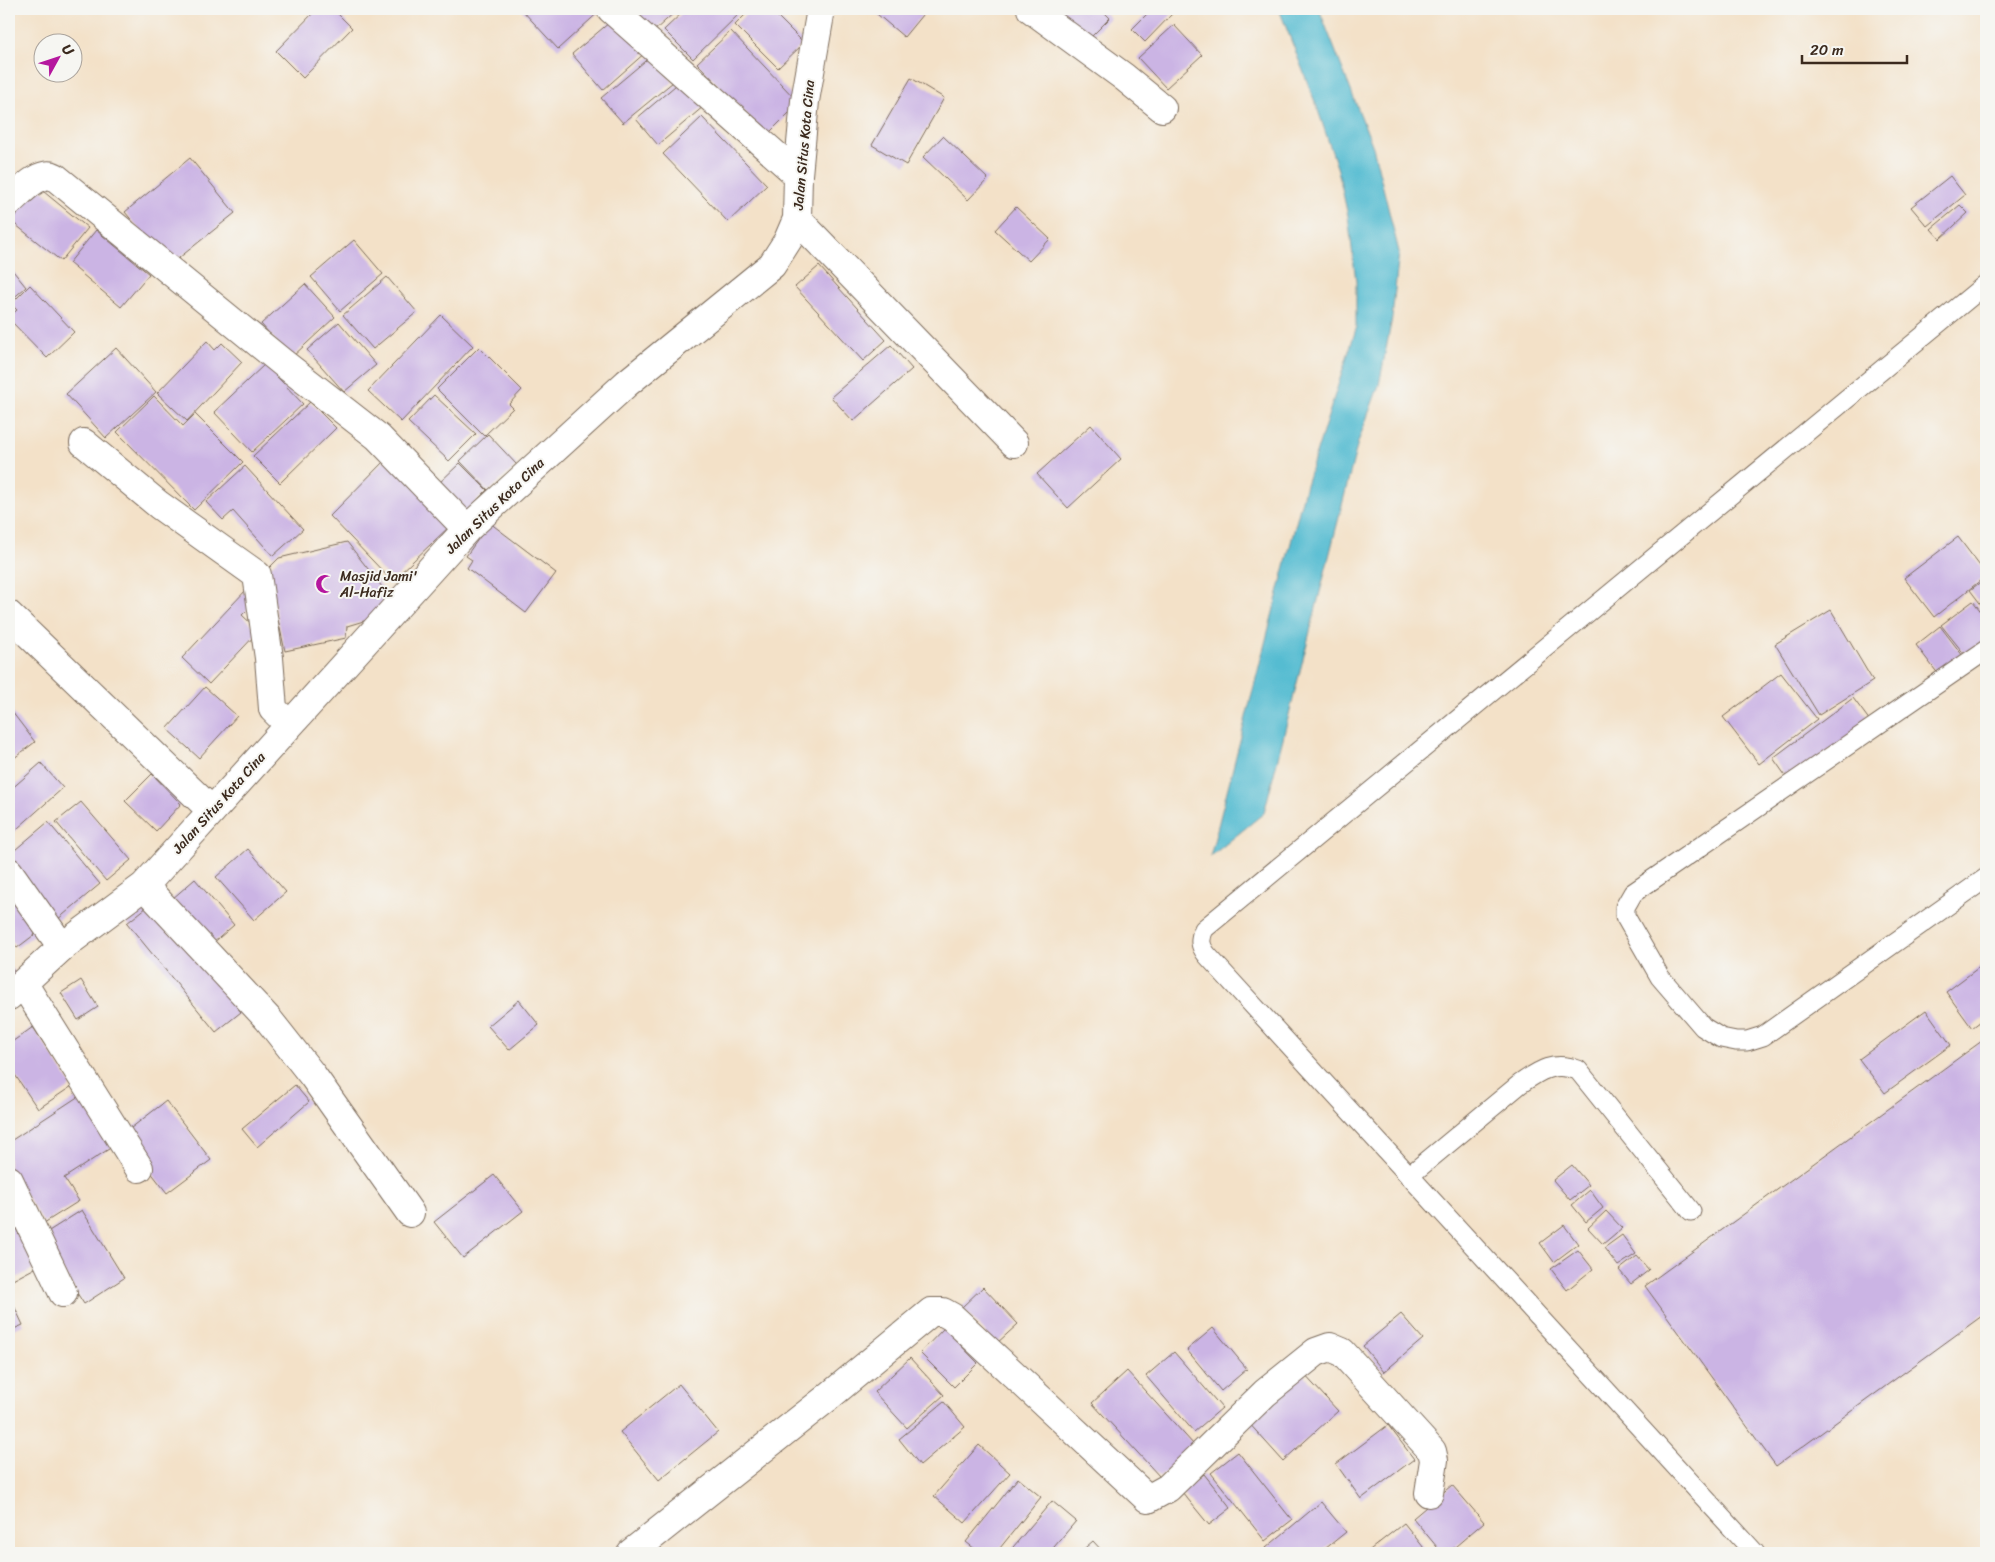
<svg xmlns="http://www.w3.org/2000/svg" width="1995" height="1562" font-family="Sriracha,sans-serif">
	<style>
		.water { fill: #54bcd1; stroke: #487378 }
		.building { fill: #cbb4e4 }
		.lines { fill: none; stroke-linecap: round; stroke-linejoin: round }
		.lane-casing { stroke: #7b6a5a; stroke-width: 21 }
		.street-casing { stroke: #7b6a5a; stroke-width: 30 }
		.lane { stroke: #fff; stroke-width: 19 }
		.street { stroke: #fff; stroke-width: 28 }
		.labels { text-anchor: middle; dominant-baseline: central; stroke-width: 4; stroke-linejoin: round; paint-order: stroke }
		.street-label { font-size: 14px; fill: #3b2a1e; stroke: #f6f6f2 }
		.poi-label { font-size: 14px; fill: #3b2a1e; stroke: #f6f6f2; text-anchor: start }
	</style>
	<rect width="100%" height="100%" fill="#f6f6f2"/>
	<filter id="ink" filterUnits="userSpaceOnUse"><feTurbulence type="fractalNoise" baseFrequency=".02" numOctaves="2"/><feDisplacementMap in="SourceGraphic" scale="10" xChannelSelector="R" yChannelSelector="G"/><feConvolveMatrix kernelMatrix="1 2 1 2 8 2 1 2 1" color-interpolation-filters="sRGB"/></filter>
	<filter id="wash" filterUnits="userSpaceOnUse"><feTurbulence type="fractalNoise" baseFrequency=".0096" numOctaves="4" result="noise"/><feDisplacementMap in="SourceGraphic" scale="20" xChannelSelector="R" yChannelSelector="G"/><feGaussianBlur stdDeviation="1.12" result="paint"/><feColorMatrix in="noise" values="0 0 0 0 0 0 0 0 0 0 0 0 0 0 0 0 0 1.4 0 .05"/><feComposite in="paint" operator="in"/></filter>
	<g filter="url(#wash)">
		<rect width="100%" height="100%" fill="#f3e1c8"/>
		<!-- water -->
		<path class="water" d="M1279,9H1319L1373,147L1399,252L1392,318L1379,385L1358,442L1264,813L1210,857L1305,488L1356,329V281L1348,216L1338,170L1317,107Z"/>
		<g id="blocks">
			<!-- building -->
			<path class="building" d="M317,9H333L352,28L303,78L276,51Z
				M521,9H602L558,49Z
				M630,9H678L653,32Z
				M686,9H738L741,12L693,59L664,30Z
				M751,9H770L804,43L778,68L735,25Z
				M871,9H927L904,37Z
				M1055,9H1101L1110,18L1087,41Z
				M1152,9H1167L1172,14L1145,42L1132,29Z
				M616,17L646,52L603,90L572,54Z
				M1174,25L1202,55L1166,88L1138,58Z
				M731,31L799,103L767,135L697,63Z
				M651,56L673,82L623,123L601,98Z
				M911,78L944,98L906,165L872,145Z
				M682,80L704,106L658,145L636,119Z
				M702,117L767,185L728,222L663,154Z
				M943,136L988,179L968,200L923,157Z
				M190,158L235,213L169,266L125,212Z
				M1950,176L1965,195L1927,226L1911,207Z
				M38,187L88,228L61,261L11,221Z
				M1960,205L1968,213L1940,239L1931,229Z
				M1016,207L1050,239L1029,261L995,230Z
				M96,230L149,274L121,307L69,263Z
				M354,240L383,274L340,311L311,277Z
				M9,266L26,287L9,302Z
				M819,266L886,340L863,361L795,287Z
				M387,277L417,312L373,349L343,315Z
				M305,284L335,317L291,358L261,324Z
				M30,285L74,332L47,358L9,319V317L17,310L11,304Z
				M441,315L473,346L401,422L368,391Z
				M339,322L376,365L344,392L307,350Z
				M207,341L215,350L222,343L242,362L187,421L157,393Z
				M891,345L912,369L853,421L831,397Z
				M479,347L522,390L509,404L513,408L484,436L437,389Z
				M116,348L156,392L106,438L66,394Z
				M265,364L303,404L252,452L214,412Z
				M434,395L476,434L449,461L408,422Z
				M154,396L183,426L195,414L243,462L194,510L117,432Z
				M310,402L336,428L280,483L253,456Z
				M1091,425L1121,459L1068,508L1037,474Z
				M488,434L517,465L489,491L460,461Z
				M388,457L452,524L392,581L330,516Z
				M460,463L487,490L465,513L437,485Z
				M245,466L303,529L273,556L233,511L223,520L206,502Z
				M490,523L556,573L526,613L467,568L472,560L466,556Z
				M1958,537L1986,574V576L1934,617L1904,578Z
				M347,542L390,597L367,620L347,626L346,638L285,651L267,570L279,558Z
				M1986,578V611L1970,590Z
				M247,589L258,599L242,615L259,631L209,684L182,658Z
				M1973,601L1986,618V639L1965,655L1941,625Z
				M1831,610L1873,681L1819,715L1775,644Z
				M1940,626L1963,656L1939,675L1916,645Z
				M1781,673L1817,719L1759,764L1723,717Z
				M205,687L237,716L199,758L167,729Z
				M1853,698L1870,721L1790,782L1773,758Z
				M9,708L35,742L9,762Z
				M41,763L63,788L9,836V791Z
				M152,774L181,804L156,831L125,801Z
				M81,802L131,860L106,881L56,822Z
				M48,822L100,884L57,920L9,862V855Z
				M248,849L286,892L254,920L216,877Z
				M195,879L234,925L212,944L172,899Z
				M9,894L38,932L17,948L9,936Z
				M152,903L241,1012L216,1032L127,923Z
				M1986,962V1017L1972,1028L1946,992Z
				M9,964L20,979L9,988Z
				M81,980L98,1007L78,1020L61,993Z
				M519,1000L539,1025L509,1050L488,1026Z
				M1926,1010L1951,1045L1885,1093L1859,1059Z
				M33,1027L72,1086L38,1109L9,1066V1044Z
				M1986,1038V1313L1776,1466L1645,1286Z
				M295,1085L309,1102L257,1147L242,1129Z
				M79,1096L112,1147L64,1178L79,1201L44,1223L9,1169V1142Z
				M166,1101L211,1160L167,1193L122,1135Z
				M1572,1165L1589,1185L1570,1200L1553,1180Z
				M494,1175L523,1211L463,1258L434,1222Z
				M1590,1190L1603,1208L1586,1222L1572,1205Z
				M82,1210L124,1278L84,1304L41,1236Z
				M1606,1211L1622,1228L1603,1244L1588,1228Z
				M9,1216L37,1267L9,1282Z
				M1564,1225L1578,1244L1554,1262L1540,1243Z
				M1622,1235L1636,1254L1618,1266L1604,1248Z
				M1578,1250L1593,1269L1567,1290L1551,1269Z
				M1637,1256L1649,1270L1631,1284L1619,1270Z
				M983,1287L1018,1324L996,1344L962,1307Z
				M9,1295L23,1325L9,1331Z
				M1401,1314L1423,1339L1384,1372L1363,1346Z
				M944,1328L978,1363L954,1387L920,1353Z
				M1213,1328L1247,1369L1221,1391L1187,1350Z
				M1174,1352L1222,1408L1194,1432L1146,1376Z
				M910,1358L944,1395L907,1428L874,1392Z
				M1127,1371L1194,1445L1160,1477L1092,1403Z
				M1302,1372L1338,1411L1283,1461L1247,1421Z
				M679,1384L718,1432L659,1480L620,1432Z
				M944,1402L965,1427L920,1465L899,1439Z
				M1388,1425L1414,1459L1361,1499L1336,1464Z
				M979,1445L1010,1473L965,1523L934,1496Z
				M1238,1452L1292,1520L1265,1541L1211,1473Z
				M1204,1474L1231,1508L1209,1525L1182,1492Z
				M1018,1478L1041,1497L996,1553H980L966,1542Z
				M1452,1485L1484,1522L1448,1553H1442L1413,1518Z
				M1052,1501L1076,1521L1049,1553H1008Z
				M1321,1502L1346,1532L1320,1553H1260Z
				M1404,1523L1428,1553H1366Z
				M1093,1541L1104,1553H1079Z"/>
		</g>
	</g>
	<g filter="url(#ink)">
		<use href="#blocks" fill-opacity="0" stroke="#7b6a5a" stroke-width="1"/>
		<g class="lines">
			<!-- lane casing -->
			<g class="lane-casing">
				<path id="lane" d="M1986,650L1633,893L1625,907V916L1660,977L1703,1027L1721,1038L1736,1041H1747L1763,1036L1986,878
					M1409,1176L1520,1084C1540,1070 1554,1061 1578,1070L1691,1211
					M1755,1553L1207,955C1200,946 1199,940 1204,929L1986,284"/>
			</g>
			<!-- street casing -->
			<g class="street-casing">
				<path id="street" d="M611,9L798,175
					M1031,9L1124,77L1162,108
					M9,202C20,193 40,169 55,177L283,363L378,437L467,529
					M797,219L1014,443
					M84,443L159,505L257,575L269,658L273,709L289,725
					M9,615L212,811
					M9,872L62,947
					M144,886L268,1019L313,1076L410,1213
					M23,983L139,1168
					M9,996L62,947L144,886L467,529L627,383L772,265L788,240L797,219L798,175L805,101L821,9
					M9,1180L63,1293
					M631,1553L827,1398L931,1312H943L952,1317L1148,1499L1168,1488L1265,1393L1316,1352L1330,1347L1342,1352L1432,1451L1434,1460L1429,1493"/>
			</g>
			<!-- lane -->
			<use href="#lane" class="lane"/>
			<!-- street -->
			<use href="#street" class="street"/>
		</g>
	</g>
	<!-- icons -->
	<defs>
		<g id="mosque-bare" transform="scale(1.5)"><path d="M3.5-4.9A6 6 0 1 0 3.5 4.9A5 5 0 1 1 3.5-4.9Z" fill="#b5179e" stroke="#f6f6f2" stroke-width="2.5" paint-order="stroke"/></g>
	</defs>
	<g fill-rule="evenodd">
		<use href="#mosque-bare" x="325" y="584"/>
	</g>
	<g class="labels">
		<!-- street labels -->
		<g class="street-label">
			<text transform="translate(804 145) rotate(-85)">Jalan Situs Kota Cina</text>
			<text transform="translate(495 506) rotate(-44)">Jalan Situs Kota Cina</text>
			<text transform="translate(219 803) rotate(-48)">Jalan Situs Kota Cina</text>
		</g>
		<!-- poi labels -->
		<g class="poi-label">
			<text x="340" y="576">Masjid Jami'<tspan x="340" dy="16">Al-Hafiz</tspan></text>
		</g>
	</g>
	<!-- margin -->
	<rect width="1995" height="1562" fill="none" stroke="#f6f6f2" stroke-width="30"/>
	<!-- north arrow -->
	<g transform="translate(58 58) rotate(50)"><circle r="24" fill="#f6f6f2" stroke="#aba49d"/>
	<path d="M0-4L9 19L0 12L-9 19Z" fill="#b5179e"/>
	<text y="-8" font-size="14" font-weight="bold" text-anchor="middle" fill="#3b2a1e">U</text>
	</g>
	<!-- scale -->
	<path d="M1802 55v8h105v-8" fill="none" stroke="#3b2a1e" stroke-width="2.5"/>
	<text x="1810" y="55" font-size="15" fill="#3b2a1e" stroke="#f6f6f2" stroke-width="4" paint-order="stroke">20 m</text>
</svg>
